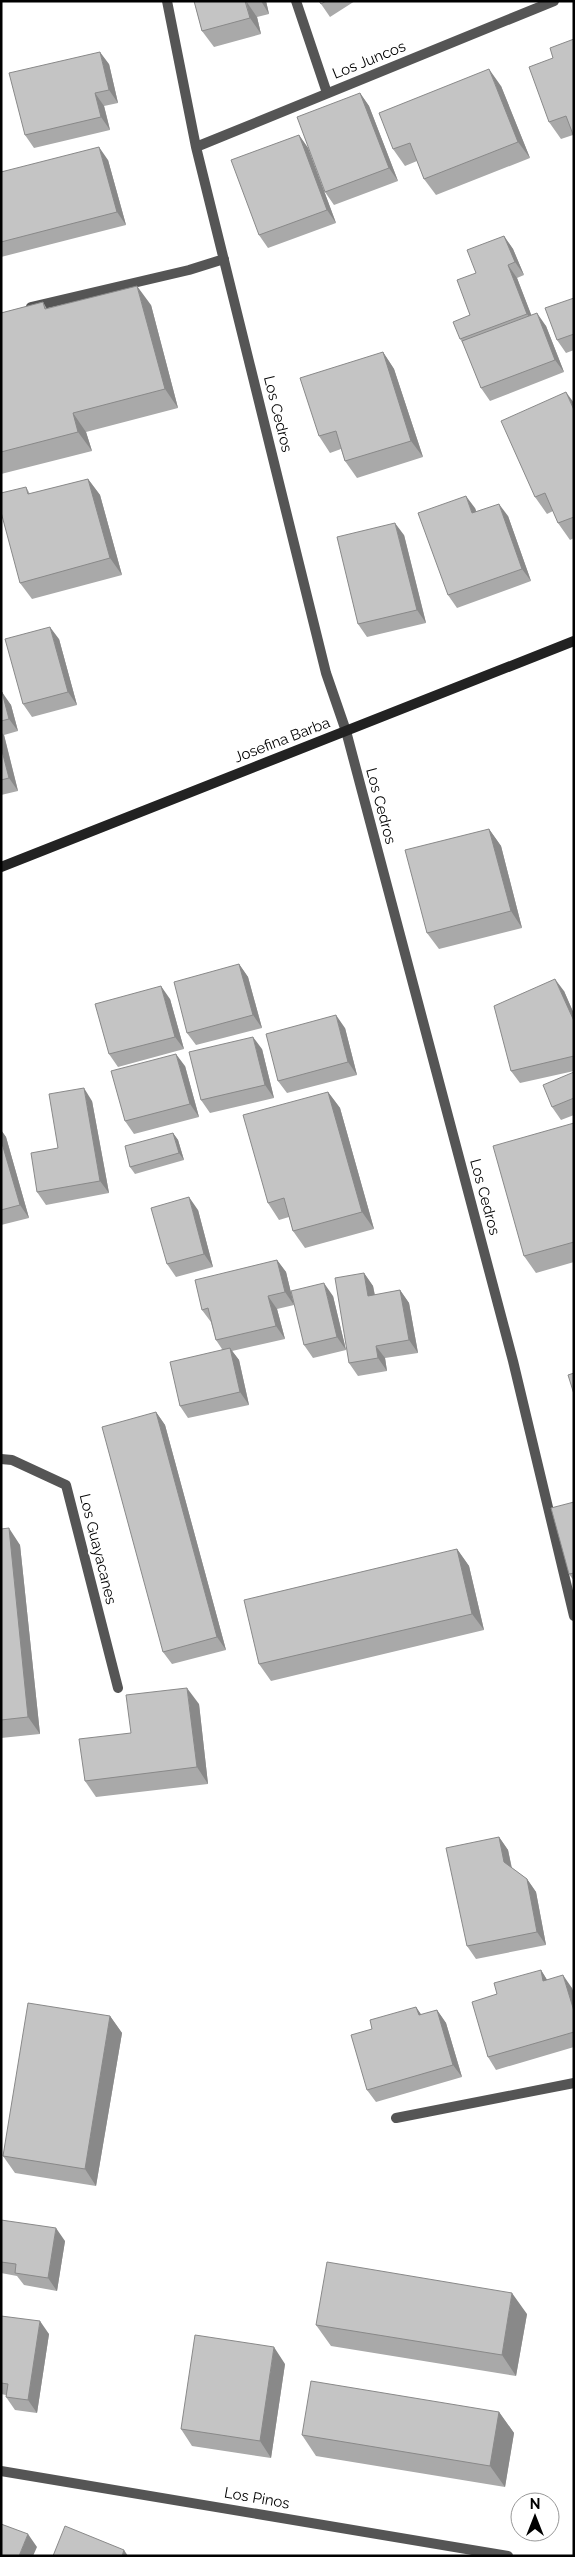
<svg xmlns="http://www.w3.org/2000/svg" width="575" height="2557" font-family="Raleway,sans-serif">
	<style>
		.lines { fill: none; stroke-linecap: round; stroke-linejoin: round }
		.lane { stroke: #555; stroke-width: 10 }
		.street { stroke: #555; stroke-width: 10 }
		.secondary { stroke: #222; stroke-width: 10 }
		.wall { fill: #a9a9a9 }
		.shaded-wall { fill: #898989 }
		.building { fill: #c4c4c4; stroke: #898989 }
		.labels { text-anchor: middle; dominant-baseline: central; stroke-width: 4.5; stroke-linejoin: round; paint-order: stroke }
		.street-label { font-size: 15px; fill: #000; stroke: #fff }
	</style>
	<rect width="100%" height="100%" fill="#fff"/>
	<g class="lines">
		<!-- lane -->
		<path class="lane" d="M296,1L327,93"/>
		<!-- street -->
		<path class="street" d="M167,1L196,147L326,673L346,731L513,1361L574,1616
			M196,147L554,1
			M31,307L189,270L224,259
			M1,1459L12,1460L66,1485L118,1688
			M396,2118L574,2083
			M1,2471L508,2556"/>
		<!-- secondary -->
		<path class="secondary" d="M1,867L574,641"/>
	</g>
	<!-- wall -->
	<path class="wall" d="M194,1H266L269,14L257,17L261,34L214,47L202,31Z
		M319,1H355L330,17Z
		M553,58L573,135L561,139L549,122Z
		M109,64L118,103L104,106L110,130L34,148L25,135Z
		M501,86L530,158L436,195L424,179L417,161L405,166L393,149Z
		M360,93L369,106L398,181L334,205L325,192Z
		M299,135L308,148L336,223L268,248L259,235Z
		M108,160L126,225L1,257V172Z
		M504,236L513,249L524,275L517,278L531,315L546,326L564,372L490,401L481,388L464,345L460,339L470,315L476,273Z
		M574,298V350L566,353L557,340Z
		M43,302L47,309L151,305L178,408L86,432L92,451L1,474V313Z
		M383,352L394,369L423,457L357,478L345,461L341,449L330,453L319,436Z
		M574,403V538L570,540L558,523L553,511L547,514L535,497Z
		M88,479L100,495L122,575L32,599L20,583L26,487L30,494Z
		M475,508L476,511L508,516L531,581L457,608L448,595Z
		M404,535L426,623L367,637L358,624Z
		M59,639L77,705L32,717L23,704Z
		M1,693L11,705L18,731L4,735L18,791L1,795Z
		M489,829L501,846L522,928L439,949L427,933Z
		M239,964L248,977L262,1028L196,1045L187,1033Z
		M564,991L574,1014V1071L520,1083L511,1071Z
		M170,999L184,1049L118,1067L109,1054Z
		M345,1028L357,1075L287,1093L278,1081Z
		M262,1049L274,1098L210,1113L201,1100Z
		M185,1066L199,1117L134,1134L125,1121Z
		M574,1072V1115L561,1120L552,1107Z
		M328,1092L340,1108L374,1229L305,1248L293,1231L289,1217L279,1220L268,1203Z
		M92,1101L109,1193L46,1205L37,1192L58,1148Z
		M574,1123V1262L536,1273L524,1256Z
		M1,1130L6,1137L29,1218L1,1225Z
		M173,1133L178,1140L184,1160L135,1174L130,1167Z
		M198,1210L213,1267L176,1277L167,1264Z
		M277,1260L286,1272L294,1305L277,1309L285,1339L232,1351L239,1360L249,1405L188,1418L180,1406L222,1349L216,1340L211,1322L202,1310Z
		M364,1273L373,1286L375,1295L400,1290L409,1303L418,1353L385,1358L387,1371L358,1376L349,1363Z
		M333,1296L346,1350L313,1358L304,1345Z
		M156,1412L165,1425L226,1650L172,1664L163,1652Z
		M574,1502V1581L569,1574Z
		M1,1529L20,1545L40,1734L1,1738Z
		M457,1549L469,1566L484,1630L271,1681L259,1664Z
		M199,1704L208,1784L96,1797L85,1781L131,1733Z
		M499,1837L508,1850L512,1868L527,1879L536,1892L546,1945L476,1959L467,1946Z
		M541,1970L547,1980L572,1988L574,1994V2047L496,2070L488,2057L497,1994Z
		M416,2007L421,2015L437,2010L446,2023L462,2077L376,2102L367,2090L372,2029Z
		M110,2016L122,2033L96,2186L15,2173L3,2156Z
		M1,2220L65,2241L57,2291L24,2285L17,2276L1,2273Z
		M527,2314L516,2376L331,2346L316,2325Z
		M1,2316L49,2334L37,2413L15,2410L6,2397V2395L1,2394Z
		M285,2364L271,2458L192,2446L181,2429Z
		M499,2412L514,2433L505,2487L316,2456L302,2435Z"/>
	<!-- shaded-wall -->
	<path class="shaded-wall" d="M246,1L257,17L261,34L250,18Z
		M261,1H266L269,14Z
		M100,52L109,64L118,103L109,90Z
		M489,69L501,86L530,158L518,142Z
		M95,93L104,106L110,130L101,117Z
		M360,93L369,106L398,181L389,168Z
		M299,135L308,148L336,223L327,210Z
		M99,147L108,160L126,225L117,212Z
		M504,236L513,249L524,275L515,262Z
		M508,265L517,278L536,327L527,314Z
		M137,286L151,305L178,408L165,389Z
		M537,313L546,326L564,372L555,360Z
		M383,352L394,369L423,457L411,441Z
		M566,392L574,403V410Z
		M73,413L86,432L92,451L78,432Z
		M88,479L100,495L122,575L110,558Z
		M466,496L475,508L481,526L472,513Z
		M499,504L508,516L531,581L522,569Z
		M395,523L404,535L426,623L417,610Z
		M50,627L59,639L77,705L68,692Z
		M2,692L11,705L18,731L9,719Z
		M1,732L4,735L18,791L9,778L1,747Z
		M489,829L501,846L522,928L511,911Z
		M239,964L248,977L262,1028L253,1015Z
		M555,979L564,991L574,1014V1021Z
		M161,986L170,999L184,1049L175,1037Z
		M336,1015L345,1028L357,1075L348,1062Z
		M253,1037L262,1049L274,1098L265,1085Z
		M176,1054L185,1066L199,1117L190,1104Z
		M84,1088L92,1101L109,1193L100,1181Z
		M328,1092L340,1108L374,1229L362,1212Z
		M1,1130L6,1137L29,1218L20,1205L1,1140Z
		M173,1133L178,1140L184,1160L179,1153Z
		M189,1197L198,1210L213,1267L204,1254Z
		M277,1260L286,1272L294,1305L285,1292Z
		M364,1273L373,1286L377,1308L368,1296Z
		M324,1283L333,1296L346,1350L337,1337Z
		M400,1290L409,1303L418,1353L409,1340Z
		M268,1296L277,1309L285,1339L276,1326Z
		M376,1346L385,1358L387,1371L378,1358Z
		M230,1348L239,1360L249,1405L240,1392Z
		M156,1412L165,1425L226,1650L217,1637Z
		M9,1528L20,1545L40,1734L28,1717Z
		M457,1549L469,1566L484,1630L472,1614Z
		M187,1688L199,1704L208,1784L197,1767Z
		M499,1837L508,1850L513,1875L504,1862Z
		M527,1879L536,1892L546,1945L537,1932Z
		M541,1970L549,1983L543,1981Z
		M563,1975L572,1988L574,1994V2011Z
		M416,2007L425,2020L419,2015Z
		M437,2010L446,2023L462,2077L453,2065Z
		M110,2016L122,2033L96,2186L85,2169Z
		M56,2228L65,2241L57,2291L48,2278Z
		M512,2293L527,2314L516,2376L502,2355Z
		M40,2321L49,2334L37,2413L28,2400Z
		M274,2347L285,2364L271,2458L260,2441Z
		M499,2412L514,2433L505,2487L490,2466Z
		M28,2534L37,2547L33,2556H19Z
		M124,2550L128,2556H122Z"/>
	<!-- building -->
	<path class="building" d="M194,1H245L250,18L202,31Z
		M319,1H326L321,4Z
		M574,39V137L566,116L549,122L529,67L553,58L550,48Z
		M100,52L109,90L95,93L101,117L25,135L9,73Z
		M489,69L518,142L424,179L410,143L393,149L379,113Z
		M360,93L389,168L325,192L297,117Z
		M299,135L327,210L259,235L231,160Z
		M99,147L117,212L1,242V172Z
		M504,236L515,262L508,265L527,314L460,339L453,322L470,315L457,280L476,273L467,250Z
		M137,286L165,389L73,413L78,432L1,452V313L43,302L45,309Z
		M574,298V334L557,340L545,308Z
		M537,313L555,360L481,388L462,341Z
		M383,352L411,441L345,461L336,431L319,436L300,378Z
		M566,392L574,410V517L558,523L545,493L535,497L501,421Z
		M88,479L110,558L20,583L1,512V493L26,487L28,494Z
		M466,496L472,513L499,504L522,569L448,595L418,513Z
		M395,523L417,610L358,624L337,537Z
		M50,627L68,692L23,704L5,639Z
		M2,692L9,719L1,721V693Z
		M1,747L9,778L1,780Z
		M489,829L511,911L427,933L405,850Z
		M239,964L253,1015L187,1033L174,982Z
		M555,979L574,1021V1056L511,1071L494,1006Z
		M161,986L175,1037L109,1054L95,1004Z
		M336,1015L348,1062L278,1081L266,1034Z
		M253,1037L265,1085L201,1100L189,1052Z
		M176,1054L190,1104L125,1121L111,1071Z
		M574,1072V1098L552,1107L543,1085Z
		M84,1088L100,1181L37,1192L31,1153L58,1148L49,1094Z
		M328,1092L362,1212L293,1231L284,1198L268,1203L243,1115Z
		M574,1123V1242L524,1256L493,1146Z
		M173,1133L179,1153L130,1167L125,1146Z
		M1,1140L20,1205L1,1210Z
		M189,1197L204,1254L167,1264L151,1208Z
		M277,1260L285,1292L268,1296L276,1326L216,1340L208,1308L202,1310L195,1280Z
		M364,1273L368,1296L400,1290L409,1340L376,1346L378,1358L349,1363L335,1278Z
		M324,1283L337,1337L304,1345L291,1291Z
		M230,1348L240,1392L180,1406L170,1362Z
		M574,1373V1394L568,1375Z
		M156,1412L217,1637L163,1652L102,1427Z
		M574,1502V1573L569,1574L551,1508Z
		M9,1528L28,1717L1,1720V1529Z
		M457,1549L472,1614L259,1664L244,1600Z
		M187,1688L197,1767L85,1781L79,1739L131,1733L126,1695Z
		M499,1837L504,1862L527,1879L537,1932L467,1946L446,1848Z
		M541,1970L543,1981L563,1975L574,2011V2032L488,2057L472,2002L497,1994L494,1983Z
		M28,2003L110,2016L85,2169L3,2156Z
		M416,2007L419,2015L437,2010L453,2065L367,2090L351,2035L372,2029L370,2020Z
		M1,2220L56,2228L48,2278L15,2273L16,2264L1,2262Z
		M327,2262L512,2293L502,2355L316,2325Z
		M1,2316L40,2321L28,2400L6,2397L8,2384L1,2383Z
		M195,2335L274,2347L260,2441L181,2429Z
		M311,2381L499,2412L490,2466L302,2435Z
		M1,2524L28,2534L19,2556H1Z
		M65,2526L124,2550L122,2556H53Z"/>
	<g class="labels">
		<!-- street labels -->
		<g class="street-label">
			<text transform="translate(369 60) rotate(-22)">Los Juncos</text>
			<text transform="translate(278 414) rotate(76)">Los Cedros</text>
			<text transform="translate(282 740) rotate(-21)">Josefina Barba</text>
			<text transform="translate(381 806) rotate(75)">Los Cedros</text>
			<text transform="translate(485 1197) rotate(75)">Los Cedros</text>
			<text transform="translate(98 1549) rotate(76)">Los Guayacanes</text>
			<text transform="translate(257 2498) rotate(10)">Los Pinos</text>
		</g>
	</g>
	<!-- border -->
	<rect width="575" height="2557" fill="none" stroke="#000000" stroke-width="5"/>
	<!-- north arrow -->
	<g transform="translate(535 2517)"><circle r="24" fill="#ffffff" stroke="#999999"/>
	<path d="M0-4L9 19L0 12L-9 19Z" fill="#000000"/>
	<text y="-8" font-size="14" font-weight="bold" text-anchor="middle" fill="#000000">N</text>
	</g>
</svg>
